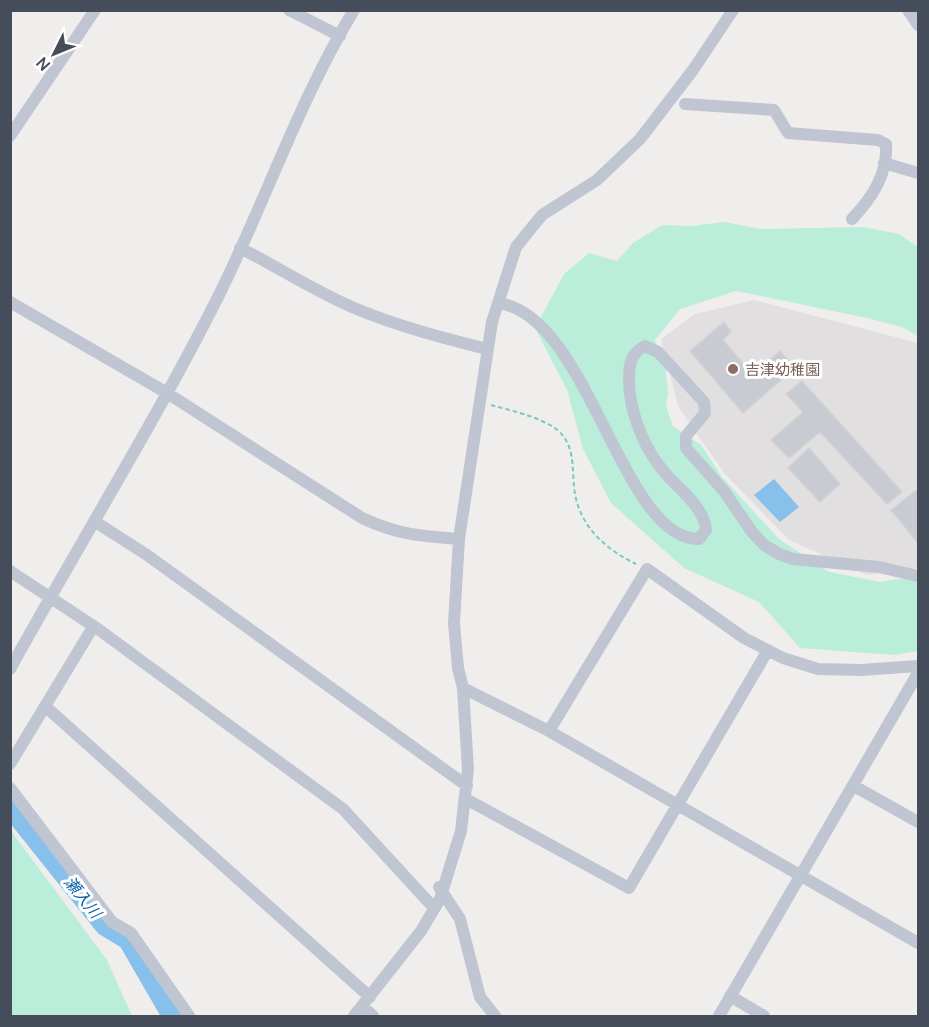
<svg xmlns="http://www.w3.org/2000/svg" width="929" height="1027" font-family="Manrope,'Noto Sans JP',sans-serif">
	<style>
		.education { fill: #e1dfdf }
		.green { fill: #baeeda }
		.water { fill: #87c0eb }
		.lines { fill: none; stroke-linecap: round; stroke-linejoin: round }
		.river { stroke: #87c0eb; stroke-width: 20 }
		.building { fill: #c9cbd3; stroke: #d1d1d9; stroke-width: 1.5 }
		.path { stroke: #73ccb4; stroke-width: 2; stroke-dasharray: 4.5 3; stroke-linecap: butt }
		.minor { stroke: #c0c5d2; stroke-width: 12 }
		.education-dot { fill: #8d6e63; stroke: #fff; stroke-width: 2 }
		.labels { text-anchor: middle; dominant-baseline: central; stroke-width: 6; stroke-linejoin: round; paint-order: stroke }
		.education-label { font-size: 15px; fill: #785e54; stroke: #fff; text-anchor: start }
		.water-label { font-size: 16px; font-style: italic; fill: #0c63a6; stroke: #fff }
	</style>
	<rect width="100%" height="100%" fill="#f0eded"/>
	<!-- education -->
	<path class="education" d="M754,300L918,343V568L867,575L789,540L724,473L678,406L661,339L695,314Z"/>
	<!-- green -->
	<path class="green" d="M724,222L762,229L863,227L899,234L918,247V336L902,327L867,318L736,291L680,309L655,340L666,372L668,393L666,406L673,426L701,445L722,477L779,539L829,572L880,582L918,576V651L894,655L800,648L759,602L684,568L611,503L583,449L567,390L535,328L564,274L589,253L617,261L633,243L662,225L690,226Z
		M11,831L107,960L132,1016H11Z"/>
	<!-- water -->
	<path class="water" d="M774,479L799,507L780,522L754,495Z"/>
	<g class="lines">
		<!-- river -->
		<path class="river" d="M10,807L105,926L128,940L172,1016"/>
	</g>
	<!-- building -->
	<path class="building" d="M724,322L731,331L723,340L753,375L780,351L795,368L743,413L690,351Z
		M802,381L902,492L887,504L820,432L789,458L771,440L803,412L786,394Z
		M809,448L840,484L820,502L788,468Z
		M918,489V543L891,510Z"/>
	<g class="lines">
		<!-- path -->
		<path class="path" d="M491,405C512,411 538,416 556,429C577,445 571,471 575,494C581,528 607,550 636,564"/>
		<!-- minor -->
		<path class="minor" d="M289,10L340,36
			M908,10L918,25
			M685,104L774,110L788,133L878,140L886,144C888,174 872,198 852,219
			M10,136L95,10
			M884,163L918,173
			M240,248C280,268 317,293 359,310C401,327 443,338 487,349
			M10,302L167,393L362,518C399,535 419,536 459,539
			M498,303C589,314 621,540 699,539L706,530C704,507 680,490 666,474C645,451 629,412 629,380C629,364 630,354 645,346L658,352L704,402L705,413L686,436V448L724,491L752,532L764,545L779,554L793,559L879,567L918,576
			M94,521L147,555L467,786
			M10,571L98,629L343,809L434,908
			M10,669C79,544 154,424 218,297C265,203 299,100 354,10
			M463,688L549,731L918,943
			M46,707L370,997
			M549,731L647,569L744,638L783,658L818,669L861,670L918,666
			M10,764L93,627
			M854,786L918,822
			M10,788L112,922L131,933L189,1016
			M466,799L629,888L768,650
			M439,887L460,919L480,997L495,1016
			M730,996L764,1016
			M362,1006L373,1016
			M354,1016L421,931L440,899L461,831L468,769L463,688L458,668L454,623L459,539L492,322L516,247L542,215L597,180L640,139L693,70L733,10
			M719,1016L918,673"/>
	</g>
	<!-- markers -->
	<circle class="education-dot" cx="733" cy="369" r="6"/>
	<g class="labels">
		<!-- education labels -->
		<g class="education-label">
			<text x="745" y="369">吉津幼稚園</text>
		</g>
		<!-- water labels -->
		<g class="water-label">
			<text transform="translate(83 897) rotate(51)">瀬入川</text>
		</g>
	</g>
	<!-- border -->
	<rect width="929" height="1027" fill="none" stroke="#454c5a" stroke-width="24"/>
	<!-- north arrow -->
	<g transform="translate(54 54) rotate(227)" stroke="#ffffff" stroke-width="4.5" paint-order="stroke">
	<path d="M0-4.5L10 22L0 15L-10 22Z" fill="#454c5a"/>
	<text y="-9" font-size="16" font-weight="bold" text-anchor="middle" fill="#454c5a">N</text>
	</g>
</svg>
